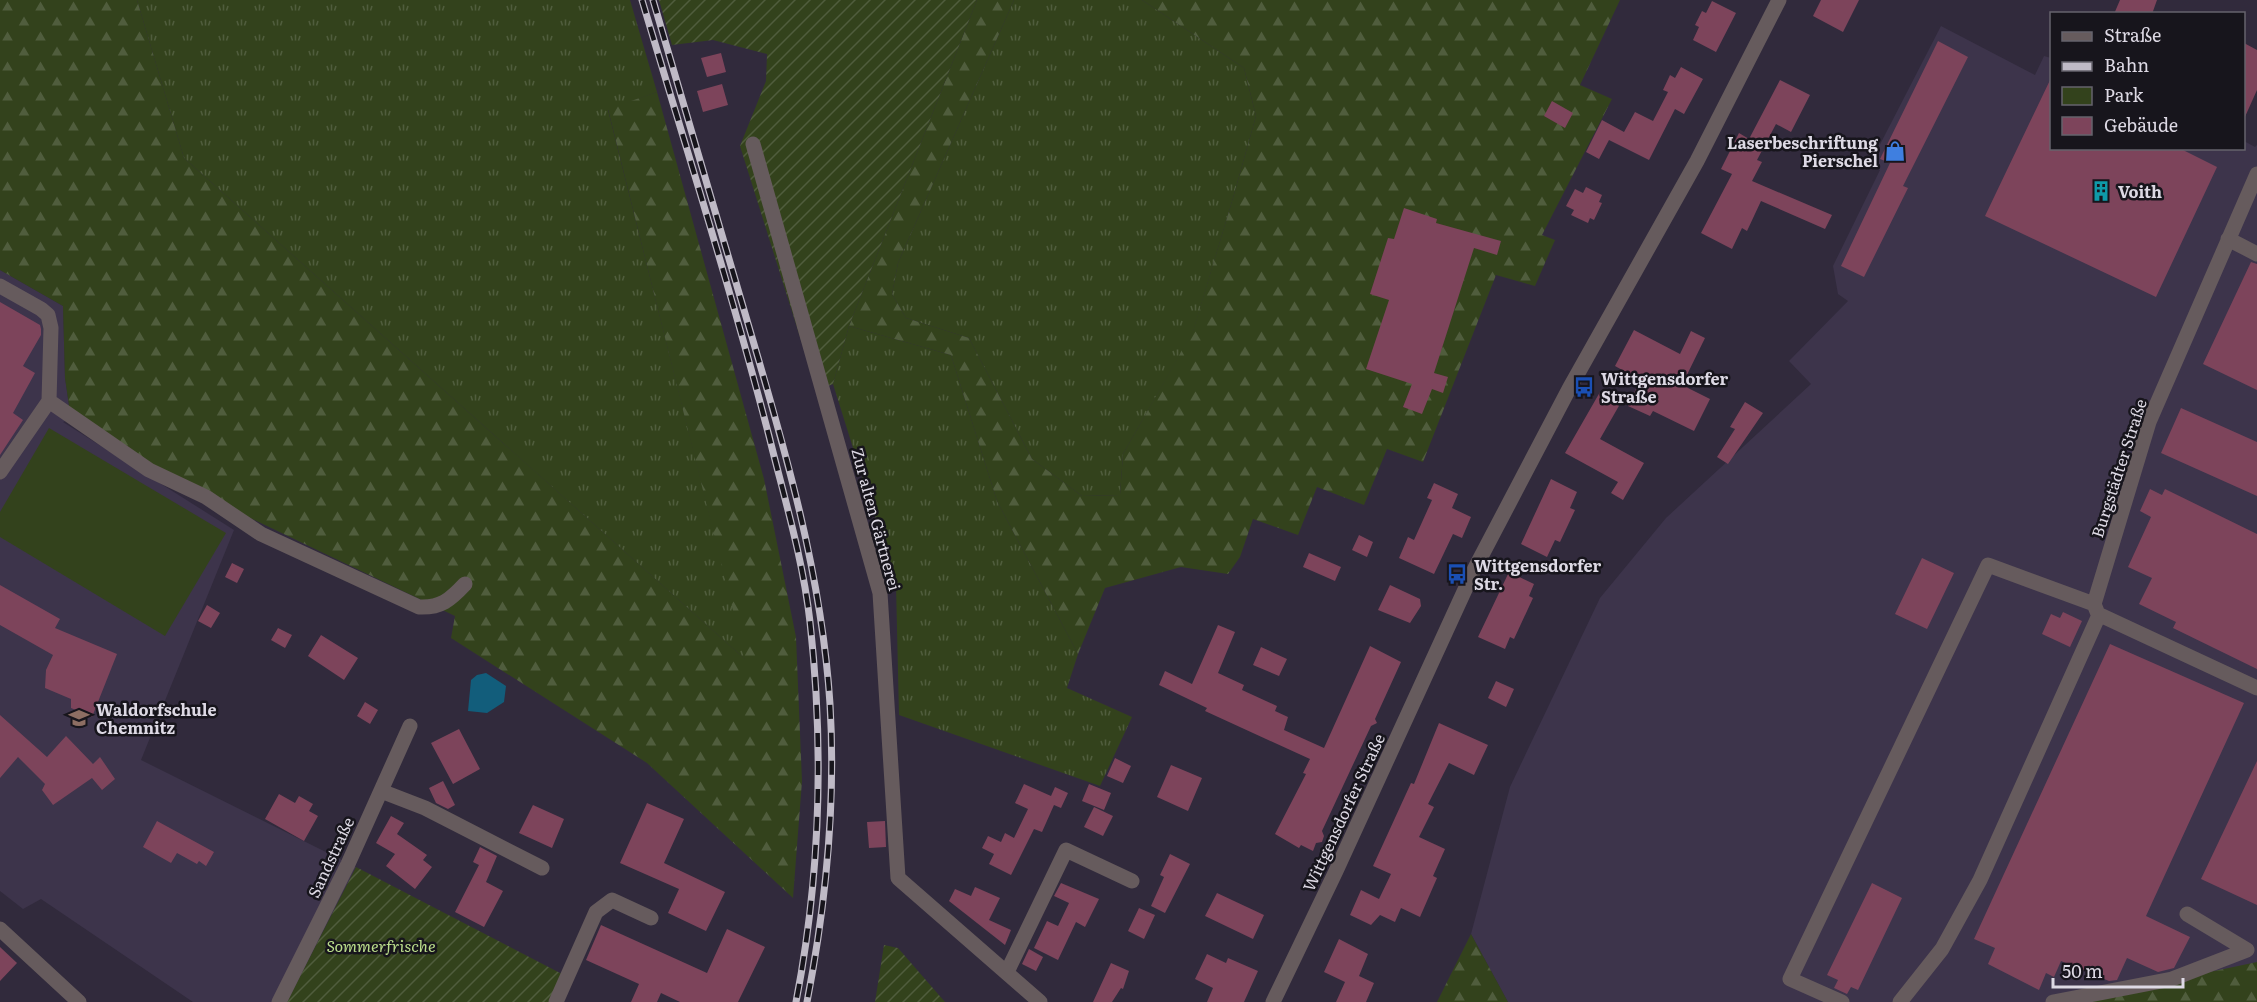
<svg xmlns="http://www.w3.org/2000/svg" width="2257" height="1002" font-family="Literata,serif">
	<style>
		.built { fill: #3d344b }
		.grass { fill: url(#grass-tufts) }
		.forest { fill: url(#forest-firs) }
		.park { fill: #33421c }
		.garden { fill: url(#garden-furrows) }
		.water { fill: #125d7b }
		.building { fill: #7d445b }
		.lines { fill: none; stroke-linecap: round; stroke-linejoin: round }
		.minor { stroke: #665b5d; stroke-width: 15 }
		.rail-casing { stroke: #bfbac6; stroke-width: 7 }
		.rail { stroke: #17151c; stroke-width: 4.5; stroke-dasharray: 14; stroke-linecap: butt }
		.labels { text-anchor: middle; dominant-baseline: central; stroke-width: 5; stroke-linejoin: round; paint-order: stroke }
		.poi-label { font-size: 16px; font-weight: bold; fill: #ddd9e4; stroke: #17151c; text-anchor: start }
		.street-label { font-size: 16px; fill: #ddd9e4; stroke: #17151c }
		.park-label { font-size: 16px; font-style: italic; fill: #bbde8c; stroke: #17151c }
	</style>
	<defs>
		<pattern id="grass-tufts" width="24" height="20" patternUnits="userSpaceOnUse" patternTransform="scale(1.5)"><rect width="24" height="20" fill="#33421c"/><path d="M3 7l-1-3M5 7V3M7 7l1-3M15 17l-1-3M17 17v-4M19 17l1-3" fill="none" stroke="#505d3d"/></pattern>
		<pattern id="forest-firs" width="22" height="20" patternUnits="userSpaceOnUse" patternTransform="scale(1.5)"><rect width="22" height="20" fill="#33421c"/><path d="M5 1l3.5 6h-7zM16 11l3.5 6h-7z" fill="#505d3d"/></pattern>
		<pattern id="garden-furrows" width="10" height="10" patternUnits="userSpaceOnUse" patternTransform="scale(1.5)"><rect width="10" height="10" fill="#33421c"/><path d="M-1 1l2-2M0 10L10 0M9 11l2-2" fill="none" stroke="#505d3d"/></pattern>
	</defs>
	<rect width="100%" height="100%" fill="#312a3c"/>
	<!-- built -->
	<path class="built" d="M1941,26L2035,75L2044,56L2051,58L2052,148H2244V141L2255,147L2257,145V963L2074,1002H1508L1471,934L1510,787L1600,598L1666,518L1811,384L1789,361L1848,301L1838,294L1833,266L1880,170L1870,164Z
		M0,270L63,306L65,378L71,419L63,422L234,530L141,760L356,867L287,1002H193L41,899L23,909L0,891Z"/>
	<!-- grass -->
	<path class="grass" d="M137,0H630L657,92L608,110L746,660L184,158Z
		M1014,0H1142L1244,68L1256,116L1233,198L1193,332L1123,454L1120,495L1082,496L1032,459L969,338L906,318L892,294L898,263Z
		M849,326L951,355L997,501L1078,654L1067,688L1132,717L1100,786L899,715L896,585L833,384Z"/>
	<!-- forest -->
	<path class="forest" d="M0,0H137L184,158L745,659L608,109L657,92L764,479L796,637L802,781L793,898L647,763L451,638L455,616L238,512L71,419L65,378L63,306L0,270Z
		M977,0H1014L898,263L892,294L906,318L969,338L1032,459L1082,496L1120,495L1123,454L1193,331L1233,198L1256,116L1244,68L1142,0H1620L1580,85L1612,99L1542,235L1555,240L1535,286L1496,275L1423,462L1387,449L1364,505L1317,487L1298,535L1253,519L1240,557L1228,574L1181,567L1105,588L1078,654L997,501L951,355L849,326Z
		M1471,934L1508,1002H1437Z
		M2257,962V1002H2067Z"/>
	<!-- park -->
	<path class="park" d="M49,428L226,533L165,636L0,537V512Z"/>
	<!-- garden -->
	<path class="garden" d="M659,0H977L849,326L833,384L817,391L740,146L766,81L767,54L713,40L672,45Z
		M356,867L562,974L549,1002H287Z
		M884,945L898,948L945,1002H875Z"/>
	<!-- water -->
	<path class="water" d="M486,673L506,686L504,702L487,713L468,711L471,680L477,675Z"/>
	<!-- building -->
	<path class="building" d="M1821,0H1859L1843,32L1813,16Z
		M2120,0H2157L2152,14H2114Z
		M1712,1L1736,13L1716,52L1693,40L1699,27L1695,25L1702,11L1706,13Z
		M1938,41L1968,57L1903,186L1908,188L1864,277L1841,266L1890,163L1880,159Z
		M2244,43L2257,50V90L2244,119Z
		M721,53L726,72L707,77L701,58Z
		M1681,67L1703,79L1684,114L1675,109L1649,160L1609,140L1599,159L1586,152L1602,120L1624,132L1635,112L1653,121L1668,92L1663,90L1670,75L1675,78Z
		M2052,76V148H2179L2217,167L2156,297L1985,216Z
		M1780,80L1810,95L1791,132L1776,124L1757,160L1762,162L1752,181L1832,215L1825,229L1761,201L1747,231L1742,228L1732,249L1701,233L1732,174L1721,169L1739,133L1749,139Z
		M722,84L728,105L703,112L697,91Z
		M1552,101L1573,113L1565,128L1544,116Z
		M1586,187L1602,195L1599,202L1602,203L1594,220L1590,218L1588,223L1571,215L1574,210L1566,206L1575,189L1583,193Z
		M1404,208L1437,219L1436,223L1501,241L1497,255L1474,248L1434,373L1448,377L1443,393L1432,389L1422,414L1403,407L1412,384L1366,369L1389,300L1370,294L1388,238L1394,239Z
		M2251,262L2257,264V390L2203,364Z
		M0,302L40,325L41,329V335L23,366L35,373L13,413L23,420L0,455Z
		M1634,330L1680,354L1691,331L1705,338L1682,385L1710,399L1694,431L1653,411L1650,416L1628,406L1640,380L1615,366Z
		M1600,392L1620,404L1600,439L1644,463L1623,500L1611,493L1618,482L1565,453Z
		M1745,402L1763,413L1728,464L1717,457L1735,429L1730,427Z
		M2181,408L2257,442V496L2161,453Z
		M1551,479L1577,492L1570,508L1575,510L1560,542L1555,540L1547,557L1521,544Z
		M1434,483L1458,494L1452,508L1471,517L1462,538L1453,534L1434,574L1399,558L1408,537L1414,540L1432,500L1427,498Z
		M2150,489L2162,495L2165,489L2257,534V669L2173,628L2176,622L2139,604L2152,578L2128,567L2151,517L2140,511Z
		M1359,535L1373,542L1367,557L1352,550Z
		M1309,553L1341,567L1335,581L1303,567Z
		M1922,558L1954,573L1927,629L1895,614Z
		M232,563L244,569L237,583L225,577Z
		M1509,572L1534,584L1529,596L1533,598L1514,639L1510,637L1505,649L1478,637Z
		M0,585L60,619L55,628L117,654L92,717L71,708V699L45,688L46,670L53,655L0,625Z
		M1390,585L1420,599L1421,606L1410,623L1378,610Z
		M207,605L220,613L211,628L198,621Z
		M2063,612L2082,621L2070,647L2042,634L2051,614L2060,618Z
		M1218,625L1235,632L1218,673L1244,685L1242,690L1277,706L1275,711L1288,717L1284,730L1324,748L1370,646L1401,662L1375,719L1377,723L1371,726L1322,831L1324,836L1322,842L1316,843L1313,851L1301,845L1299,848L1275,834L1306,774L1303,773L1310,759L1205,711L1207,708L1159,685L1165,671L1192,684Z
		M278,628L292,635L285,648L271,640Z
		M321,635L358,658L344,680L308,656Z
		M2110,644L2244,703L2146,916L2190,937L2174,968L2158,972L2127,958L2117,980L2109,981L2061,961L2054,977L2046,973L2039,990L1988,964L1995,948L1974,939Z
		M1261,647L1287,659L1279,676L1253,665Z
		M1496,681L1514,689L1506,707L1488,698Z
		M365,702L378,710L370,724L357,716Z
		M0,715L47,757L66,736L93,764L100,757L115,779L102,790L92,778L53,805L42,790L45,784L18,757L0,778Z
		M1439,723L1488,745L1474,775L1449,763L1428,804L1434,807L1419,837L1445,849L1433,876L1437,878L1420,917L1401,908L1395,922L1380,915L1371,925L1350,915L1361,890L1379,899L1391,874L1373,866L1411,783L1414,784Z
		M459,729L480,769L453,784L431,743Z
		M1115,758L1131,766L1123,783L1107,776Z
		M2257,761V905L2201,879Z
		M1171,765L1202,778L1188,811L1157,797Z
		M443,781L455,805L448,809L436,803L429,788Z
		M1024,784L1051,796L1055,787L1068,793L1061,808L1054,805L1042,832L1034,829L1011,875L989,864L994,854L982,848L988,836L1001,842L1005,833L1014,838L1028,809L1015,803Z
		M1089,784L1111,793L1104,810L1082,801Z
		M279,794L295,803L299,796L313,804L309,811L318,816L304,841L265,819Z
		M647,803L684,819L664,863L725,892L706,931L668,913L679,889L620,863Z
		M533,805L564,819L552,848L519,833Z
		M1094,807L1113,816L1103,836L1084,827Z
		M391,816L404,823L397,834L427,855L423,860L432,867L415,889L386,866L395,854L376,843Z
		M157,821L214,852L206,866L199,861L197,864L177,853L171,863L143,847Z
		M885,821L886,847L869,848L867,822Z
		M480,847L497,856L486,882L503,891L484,927L455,912L479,865L473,862Z
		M1170,854L1190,864L1165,913L1151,906L1164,877L1160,875Z
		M1061,883L1099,899L1085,927L1076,922L1058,960L1034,948L1047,921L1058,926L1069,903L1054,896Z
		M1872,883L1902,898L1858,990L1851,987L1847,994L1834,988L1838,980L1827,975Z
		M975,887L1000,898L989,920L1011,930L1005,945L949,901L955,889L971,896Z
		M1217,893L1264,915L1253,939L1205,916Z
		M1139,908L1155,915L1144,939L1128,931Z
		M601,925L707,973L727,929L765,947L738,1002H680L661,993L657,1002H631L639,984L586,960Z
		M1339,939L1368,954L1359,976L1374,983L1366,1002H1336L1345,982L1324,972Z
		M0,947L17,963L0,981Z
		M1029,949L1043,957L1036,971L1022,964Z
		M1207,954L1226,963L1228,958L1258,971L1244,1002H1207L1213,988L1195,979Z
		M1111,963L1129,971L1123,989L1121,988L1112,1002H1093Z"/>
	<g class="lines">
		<!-- minor -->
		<path class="minor" d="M753,144L880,593L898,878L1040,1002
			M2257,174L2149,422L2094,604L2098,614L2257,688
			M2228,239L2257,254
			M0,286L41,309L48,315L51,328L49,401L0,472
			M49,401L149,470L206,497L261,534L419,607C441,608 450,600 465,584
			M381,791L425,808L542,868
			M0,929L79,1002
			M1007,972L1066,850L1132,881
			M279,1002L348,864L410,726
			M556,1002L596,912L612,900L651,918
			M1273,1002L1336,871L1474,570L1569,389L1697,161L1779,0
			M1842,1002L1790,979L1988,565L2094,604
			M1900,1002L1942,949L1980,880L2099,615
			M2053,1002L2172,979L2247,950L2187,914"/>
		<!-- rail casing -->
		<g class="rail-casing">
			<path id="rail" d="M642,0C685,145 731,289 769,436C784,497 803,559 810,622C824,748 820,878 796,1002
				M653,0C685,109 717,218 749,327C785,449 822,576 830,704C836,805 826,904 807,1002"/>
		</g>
		<!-- rail -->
		<use href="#rail" class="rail"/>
	</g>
	<!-- icons -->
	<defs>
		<g id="shop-bare" transform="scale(1.62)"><path d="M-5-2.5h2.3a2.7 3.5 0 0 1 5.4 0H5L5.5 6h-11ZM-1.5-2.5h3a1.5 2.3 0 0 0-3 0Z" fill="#3f7fe0" stroke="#17151c" stroke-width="2.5" paint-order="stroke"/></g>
		<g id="building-bare" transform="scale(1.62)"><path d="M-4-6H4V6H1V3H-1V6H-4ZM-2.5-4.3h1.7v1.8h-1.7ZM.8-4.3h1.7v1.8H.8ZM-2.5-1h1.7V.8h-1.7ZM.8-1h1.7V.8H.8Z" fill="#0f9aa8" stroke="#17151c" stroke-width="2.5" paint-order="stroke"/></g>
		<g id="bus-bare" transform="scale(1.62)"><path d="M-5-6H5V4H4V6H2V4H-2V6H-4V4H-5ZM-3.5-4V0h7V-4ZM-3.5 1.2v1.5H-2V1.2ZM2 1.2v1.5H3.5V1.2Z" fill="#1a4fb4" stroke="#17151c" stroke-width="2.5" paint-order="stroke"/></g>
		<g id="school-bare" transform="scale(1.62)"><path d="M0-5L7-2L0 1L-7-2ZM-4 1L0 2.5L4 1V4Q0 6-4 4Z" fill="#8d6e63" stroke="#17151c" stroke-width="2.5" paint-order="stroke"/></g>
	</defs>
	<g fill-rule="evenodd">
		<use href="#shop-bare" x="1895" y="151"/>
		<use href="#building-bare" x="2101" y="191"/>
		<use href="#bus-bare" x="1584" y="387"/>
		<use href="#bus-bare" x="1457" y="574"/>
		<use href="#school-bare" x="79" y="718"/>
	</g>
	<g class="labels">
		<!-- poi labels -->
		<g class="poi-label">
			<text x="1878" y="142" text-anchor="end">Laserbeschriftung<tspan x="1878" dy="18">Pierschel</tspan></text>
			<text x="2118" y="191">Voith</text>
			<text x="1601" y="378">Wittgensdorfer<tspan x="1601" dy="18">Straße</tspan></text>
			<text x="1474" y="565">Wittgensdorfer<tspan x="1474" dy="18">Str.</tspan></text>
			<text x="96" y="709">Waldorfschule<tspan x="96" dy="18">Chemnitz</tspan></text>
		</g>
		<!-- street labels -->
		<g class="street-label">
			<text transform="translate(2118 468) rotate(-72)">Burgstädter Straße</text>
			<text transform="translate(877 519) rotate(75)">Zur alten Gärtnerei</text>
			<text transform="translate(1343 812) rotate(-65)">Wittgensdorfer Straße</text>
			<text transform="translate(330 857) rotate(-65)">Sandstraße</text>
		</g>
		<!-- park labels -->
		<g class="park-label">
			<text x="381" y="945">Sommerfrische</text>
		</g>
	</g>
	<!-- legend -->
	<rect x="2050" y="12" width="195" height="138" fill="#17151c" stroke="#66636c" stroke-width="1.5"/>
	<rect x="2062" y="32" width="30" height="9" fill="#665b5d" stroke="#66636c" stroke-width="1.5"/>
	<text x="2104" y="42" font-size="18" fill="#ddd9e4">Straße</text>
	<rect x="2062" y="62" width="30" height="9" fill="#bfbac6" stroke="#66636c" stroke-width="1.5"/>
	<text x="2104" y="72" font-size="18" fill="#ddd9e4">Bahn</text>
	<rect x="2062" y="87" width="30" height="18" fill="#33421c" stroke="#66636c" stroke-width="1.5"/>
	<text x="2104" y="102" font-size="18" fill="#ddd9e4">Park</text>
	<rect x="2062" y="117" width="30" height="18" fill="#7d445b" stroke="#66636c" stroke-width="1.5"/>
	<text x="2104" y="132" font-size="18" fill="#ddd9e4">Gebäude</text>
	<!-- scale -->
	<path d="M2053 978v9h130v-9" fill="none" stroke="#ddd9e4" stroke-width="3"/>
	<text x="2062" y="978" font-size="18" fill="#ddd9e4" stroke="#17151c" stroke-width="4.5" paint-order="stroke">50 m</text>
</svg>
